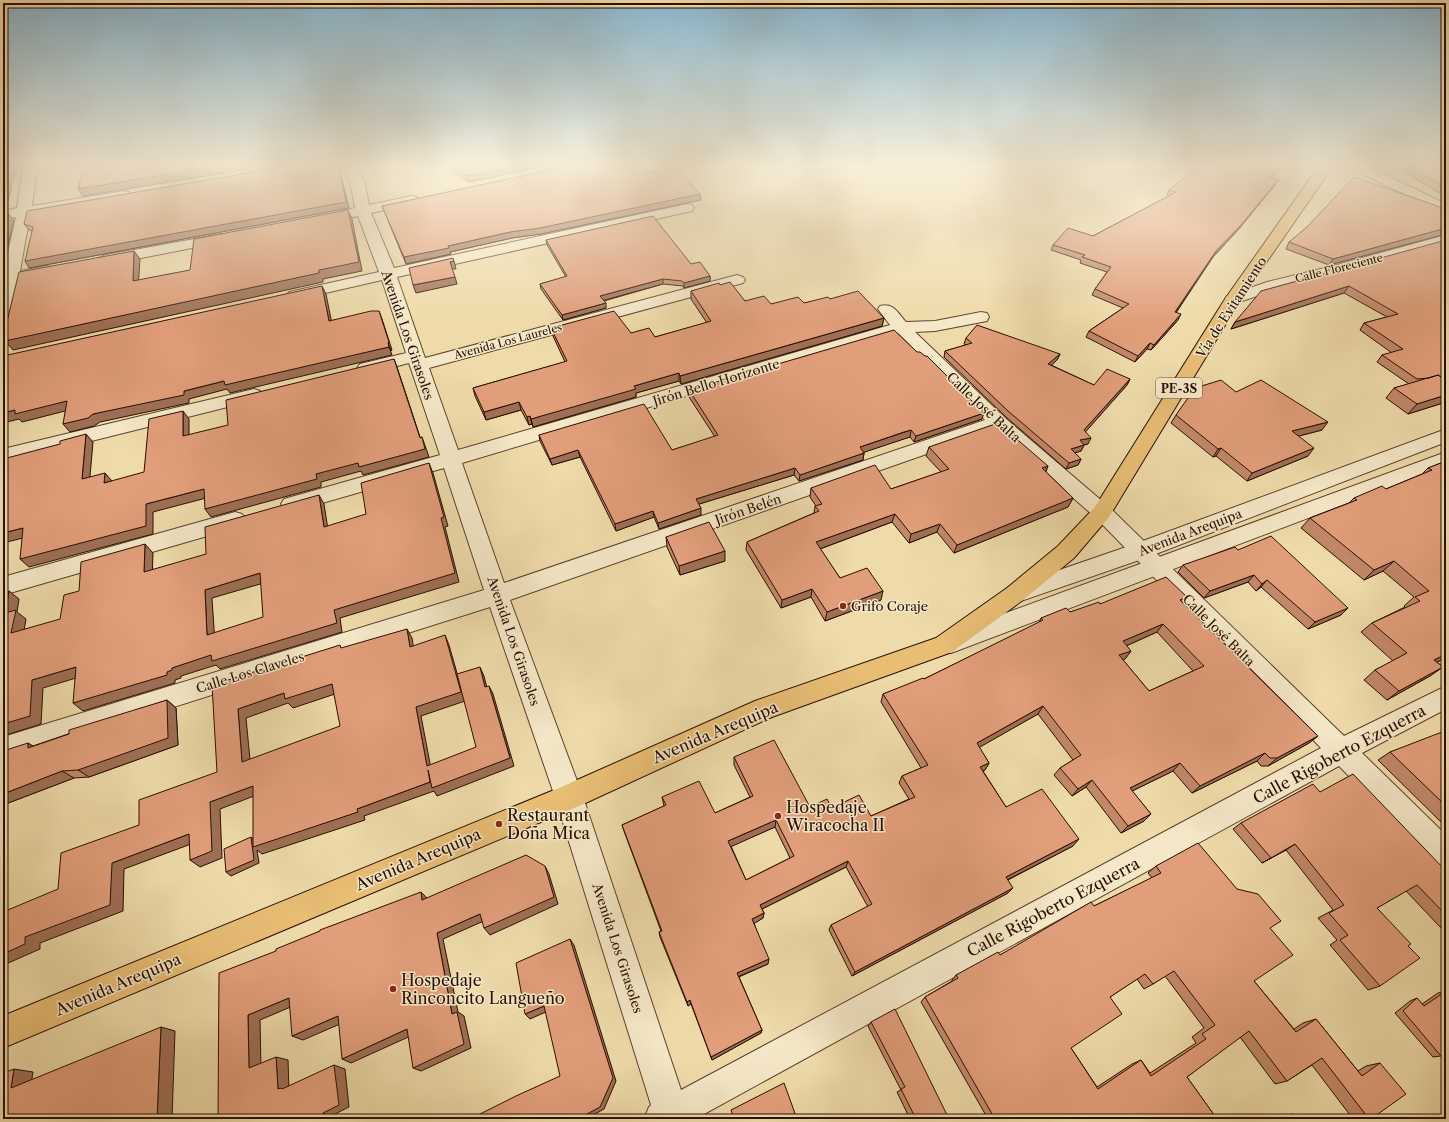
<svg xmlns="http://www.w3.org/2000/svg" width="1449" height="1122" font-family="'Libre Caslon Text',serif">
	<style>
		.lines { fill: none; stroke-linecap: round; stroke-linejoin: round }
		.minor-casing { stroke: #5a412a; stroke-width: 2 }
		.tertiary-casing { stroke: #5a412a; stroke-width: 2 }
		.trunk-casing { stroke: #290e00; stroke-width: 2 }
		.minor { fill: #f5e8c8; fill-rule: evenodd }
		.tertiary { fill: #f5e8c8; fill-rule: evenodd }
		.trunk { fill: #e8be75; fill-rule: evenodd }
		.wall { fill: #c28869; stroke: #290e00; fill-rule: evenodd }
		.shaded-wall { fill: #9e6f55; stroke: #290e00 }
		.building { fill: #e19e7a; stroke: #290e00; fill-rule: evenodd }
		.poi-dot { fill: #8f2418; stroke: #f5e8c8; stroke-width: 1.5 }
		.labels { text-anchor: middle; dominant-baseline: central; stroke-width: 3; stroke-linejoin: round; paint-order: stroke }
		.far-street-label { font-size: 11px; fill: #290e00; stroke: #f5e8c8 }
		.shield { fill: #f5e8c8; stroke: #664f3c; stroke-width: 1 }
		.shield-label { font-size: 12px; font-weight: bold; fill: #290e00 }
		.street-label { font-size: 13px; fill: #290e00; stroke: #f5e8c8 }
		.poi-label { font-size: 13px; fill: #290e00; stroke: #f5e8c8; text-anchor: start }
		.near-street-label { font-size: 16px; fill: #290e00; stroke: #f5e8c8 }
		.near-poi-label { font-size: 16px; fill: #290e00; stroke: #f5e8c8; text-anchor: start }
	</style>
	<rect width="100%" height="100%" fill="#efdbaa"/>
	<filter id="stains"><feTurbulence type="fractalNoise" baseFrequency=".005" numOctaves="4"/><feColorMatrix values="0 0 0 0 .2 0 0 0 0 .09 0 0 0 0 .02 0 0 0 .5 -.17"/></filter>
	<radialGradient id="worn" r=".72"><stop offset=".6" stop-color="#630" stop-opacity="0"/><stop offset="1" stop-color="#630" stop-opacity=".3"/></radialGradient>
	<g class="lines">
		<!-- minor casing -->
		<g class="minor-casing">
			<path id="minor" d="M23,166H37L32,206L124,191L129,192L131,195L129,198L124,199L30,215L20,271L47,266L52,268L55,271L52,274L19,281L11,322L9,326L3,327V274L16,217L3,219V211L17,208Z
				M340,166H354L364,180L369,205L412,196L417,197L419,200L417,203L371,213L394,268L687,204L692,205L694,208L692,211L687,212L397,277L425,358L737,275L743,277L745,280L743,283L429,368L458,450L890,325L878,309L880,306C893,302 898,313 906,322L935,321L981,312L987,313L989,317L987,321L935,331L915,332L1005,418L1109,507L1344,736L1446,686V709L1362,753L1446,835V869L1436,865L1339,766L695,1119H644L649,1107L651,1105L555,797L490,607L3,761V737L484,590L444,468L291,512L284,509L281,504L284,499L440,455L409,363L366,374L360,372L357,368L360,364L406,353L382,280L295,300L289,298L287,295L289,292L379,272L358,216L348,218L343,217L341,214L343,211L355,208L350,180ZM898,333L985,420L504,583L462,463ZM995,430L1095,517L1321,748L681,1090L583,797L510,600Z
				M1349,166H1367L1446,204V213L1351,169Z
				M222,234L227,235L229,238L227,241L106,265L101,263L98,260L101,257L106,255Z
				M1446,235V244L1342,273L1278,289L1233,304L1227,302L1225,299L1227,296L1267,282L1333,266Z
				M254,389L260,391L263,395L260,399L3,463V449Z
				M235,512L242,514L246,520L242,526L3,595V577Z"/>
		</g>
		<!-- tertiary casing -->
		<g class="tertiary-casing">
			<path id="tertiary" d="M1446,429V442L1148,557L1015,603L1007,600L1004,594L1007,588L1132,545Z
				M1446,452V466L959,650L951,653L943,650L939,643L943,636Z"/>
		</g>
		<!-- trunk casing -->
		<g class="trunk-casing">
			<path id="trunk" d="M1319,166H1333L1241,299L1109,517L1074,558L1023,600L952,652L772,717L579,806L3,1048V1016L559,788L755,701L936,638L1007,588L1058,546L1095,507L1225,299Z"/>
		</g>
		<!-- minor -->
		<use href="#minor" class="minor"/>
		<!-- tertiary -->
		<use href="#tertiary" class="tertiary"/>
		<!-- trunk -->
		<use href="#trunk" class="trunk"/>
	</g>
	<!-- wall -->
	<path class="wall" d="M447,166H545L469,182Z
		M1394,166H1446V197Z
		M1280,167L1278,172L1271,178L1278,180L1275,185L1238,230L1213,257L1176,313L1178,320L1151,350L1147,349L1135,362L1086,337L1089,331L1123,308L1092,295L1095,289L1107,272L1080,263L1081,260L1051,250L1053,245L1093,236L1169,196L1167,195L1169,190Z
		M339,168L349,208L29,268L32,231L29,230L24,224Z
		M649,173L700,194L701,200L541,234L512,238L450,252L451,254L406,264L382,206Z
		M1446,209V234L1329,265L1286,249L1289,242Z
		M546,240L691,264L710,276V281L684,288L683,286L663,284L604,301L606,308L563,320L541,289L540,284L566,277L547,245Z
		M1446,240V402L1408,414L1386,398L1394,388L1409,384L1377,362L1382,355L1392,353L1360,330L1364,323L1387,317L1344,293L1231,329L1235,322Z
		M720,285L745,301L771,304L804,303L830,299L884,318L882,326L681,384L679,381L636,393V397L533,427L532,424L529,425L521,410L486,420L475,396L473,388L565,362L553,336L551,328L631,333L655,337L707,323L691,299V291Z
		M966,338L1060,354L1057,360L1051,365L1094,385L1130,379L1127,385L1085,432L1088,444L1084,445L1081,451L1075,453L1081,459L1078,465L1066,469L1006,417L944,357L945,351L966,345L964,344Z
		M689,390L982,419L914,442L910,437L903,439L864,452V453L863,460L799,481L794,475L699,504L701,515L659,529L654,517L616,531L580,457L552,465L540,441L539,435L672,450L715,437L689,397Z
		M1236,392L1322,430L1299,436L1308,456L1247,481L1216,456L1213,457L1171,423L1176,415Z
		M929,447L1048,466L1046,472L1073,498L1068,507L954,553L937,532L909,543L892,522L820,549L840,578L881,600L825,621L811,597L781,608L746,550L747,542L814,513L815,506H816L810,497L811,488L891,489L941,472L926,456Z
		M1446,461V658L1437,662L1443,667L1430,676L1387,700L1364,680L1375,670L1393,661L1361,632L1372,623L1405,607L1404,606L1414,597L1383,571L1364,580L1301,528L1310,518L1349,503L1354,498L1386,489L1422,474L1428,468Z
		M666,537L725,561L680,575L667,547Z
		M1238,550L1341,615L1308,629L1261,587L1256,591L1248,582L1204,598L1178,572L1183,565Z
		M1187,597L1183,602L1318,736L1309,743L1268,766H1261L1257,761L1192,793L1173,771L1132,791L1151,814L1144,821L1121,833L1086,787L1072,796L1054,775L1060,768L1073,760L1038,714L979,747L989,763L985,770L983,771L1006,807L1073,846L1008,880V893L852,976L829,930L831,925L868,907L846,867L762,909L764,913L763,918L754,923L768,964L739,977L762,1030L761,1033L712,1060L691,1004L688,1006L660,937L659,932L661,931L624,831L622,825L664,806L662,797L715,813L750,797L734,765V757L810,807L832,808L871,816L909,799L899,783L902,776L921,768L881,702L883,694L924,679L1039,623L1041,618L1070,612L1100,604ZM1157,632L1193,671L1149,691L1123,660L1125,659L1131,651L1126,646ZM775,827L790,858L746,880L731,846Z
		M167,700L176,708L178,745L89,777L74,778L3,805L28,743L33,746Z
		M1446,736V822L1443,824L1378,760L1390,752Z
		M1320,792L1446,871V927L1442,929L1406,891L1377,908L1408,946L1380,986L1368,990L1330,945L1337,940L1318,918L1333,910L1286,850L1262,863L1233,829L1241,823Z
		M1156,866L1237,889L1270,928L1254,981L1294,1029L1303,1023L1316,1019L1358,1071L1366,1066L1380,1063L1371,1119H1353L1312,1065L1287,1081L1275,1084L1240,1037L1187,1077L1217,1119H988L921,1002L925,997L952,981V980L956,975L1000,955L1094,906L1152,878L1148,873ZM1165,976L1204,1028L1192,1037L1196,1043L1150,1073L1141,1060L1132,1064L1097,1087L1071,1048L1110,997L1137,979L1144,989L1153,984Z
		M1446,991L1441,1056L1433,1057L1395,1013L1410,1001L1417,998L1422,1004L1438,993Z
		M871,1022L949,1119H910L897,1092L901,1090L868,1026Z
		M1293,1114L1297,1119H1281L1286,1115Z"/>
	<!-- shaded-wall -->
	<path class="shaded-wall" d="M9,166H18L11,186L12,188L5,209L3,210V187L4,179Z
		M218,166H249L243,170L83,196L78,189Z
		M338,166L339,168L349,208L29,268L25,261Z
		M517,166H545L469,182L467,176Z
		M1280,167L1278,172L1266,182L1269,177Z
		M1278,180L1275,185L1238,230L1213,257L1172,318L1175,312L1216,251Z
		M700,194L701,200L541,234L512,238L450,252L451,254L406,264L404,257L448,246L510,232Z
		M348,210L352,219L362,271L323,279V282L13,350L3,338L319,270Z
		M7,212L14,221L8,245L3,246V228Z
		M1446,228V234L1329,265L1333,259Z
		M134,251L140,259L138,290L133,281Z
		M454,261L456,269H452L450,262Z
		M710,276V281L684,288V283Z
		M455,277L457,284L416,293L413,285Z
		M663,279V284L601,301L600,296Z
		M322,286L326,294L333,329L329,321Z
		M1349,286L1344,293L1231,329L1235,322Z
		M606,303V308L563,320L562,315Z
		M379,311L382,319L392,350L391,351L388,343Z
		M1181,314L1178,320L1151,350L1154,345Z
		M884,318L882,326L681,384L680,376Z
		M1150,343L1147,349L1135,362L1138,356Z
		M389,347L392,355L230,393L227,389L189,399V403L100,422L94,426L70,432L63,424L93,414L224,381Z
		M1060,354L1057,360L1046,370L1048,364Z
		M394,359L397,367L423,446L420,438Z
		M679,373V381L636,393V397L533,427L531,419L634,386Z
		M1130,379L1127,385L1081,437L1084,430Z
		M1446,395V402L1408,414L1417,404Z
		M67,401L73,409L22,422L19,419L3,423V413L15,410Z
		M519,402L521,410L486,420L484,412Z
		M183,411L189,419V444L183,436Z
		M984,413L982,419L914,442L916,436Z
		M530,416L532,424L529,425L527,417Z
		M1328,422L1322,430L1287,439L1292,431Z
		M911,430L910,437L859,454L860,447Z
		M86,434L93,442L89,487L82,479Z
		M422,437L429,457L363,475L361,471L321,482V487L211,517L205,509L316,474Z
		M1091,438L1088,444L1077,446L1080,440Z
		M1084,445L1081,451L1068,455L1071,449Z
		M1221,448L1216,456L1213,457L1218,449Z
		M1314,448L1308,456L1247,481L1252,473Z
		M578,450L580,457L552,465L550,459Z
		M864,453L863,460L799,481L800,475Z
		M1081,459L1078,465L1066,469L1069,463Z
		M429,463L433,473L448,526L445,527L459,582L340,618L342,632L220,669L216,665L181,676V678L175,680V683L83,711L73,703L167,672L172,668L334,610L441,518Z
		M1048,466L1044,475L1042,468Z
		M795,468L794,475L696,505V499Z
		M105,473L112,481L104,483Z
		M204,489L210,497L153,512V534L29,567L20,559L146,504Z
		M319,495L324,504L329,536L324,527Z
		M1073,498L1068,507L954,553L957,545Z
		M701,508V515L659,529L658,523Z
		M653,511L654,517L616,531L615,524Z
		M895,514L892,522L814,551L816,542Z
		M940,524L937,532L909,543L911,534Z
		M23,528L31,536L3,543V533Z
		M145,544L153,553L152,581L144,572Z
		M725,551V561L680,575L679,566Z
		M1394,561L1383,571L1364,580L1374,570Z
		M260,573L267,582L212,598L215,644L207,635L205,590Z
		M1254,575L1248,582L1204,598L1210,591Z
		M1267,580L1261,587L1256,591L1262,584Z
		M812,589L811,597L781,608L782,600Z
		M9,591L19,599L17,612L26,619L22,642L11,633L5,613Z
		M883,591L881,600L825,621L827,612Z
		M1187,597L1180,606V600Z
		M1348,608L1341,615L1308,629L1315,622Z
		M1163,624L1157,632L1117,650L1123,641Z
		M407,629L412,638L415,657L410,647Z
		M445,635L449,645L465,701L421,716L432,774L427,766L416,707Z
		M1131,651L1125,659L1113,663L1119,655Z
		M1446,654V658L1421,669L1434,660Z
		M76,667L86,675L43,688L41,724L3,736V724L32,680Z
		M480,667L484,676L489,696L485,687Z
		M1443,667L1430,676L1387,700L1399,691Z
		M332,684L338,693L293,708L288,703L246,718L251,770L242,762L238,709L284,693Z
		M489,686L493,694L514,766L437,796L434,791L364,816L365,820L262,854L257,850L259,863L231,876L226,872L251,837L256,841L357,809L430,782L510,758Z
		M167,700L176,708L178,745L89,777L78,770Z
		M1043,706L1038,714L973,751L977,743Z
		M1318,736L1309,743L1268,766L1277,758Z
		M28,743L40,751L28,748Z
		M1265,753L1257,761L1192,793L1200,786Z
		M989,763L985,770L976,774L980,767Z
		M1180,763L1173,771L1124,795L1130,788Z
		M62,771L74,778L3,805V794Z
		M1092,780L1086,787L1072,796L1078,789Z
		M253,786L262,793L220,809L222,858L200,867L190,860L210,802Z
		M1151,814L1144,821L1121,833L1128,826Z
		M776,820L775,827L728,848V841Z
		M189,834L199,841L124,869L123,911L40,943V949L6,964L3,963V954L25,937L112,863Z
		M1079,839L1073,846L1001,883L1006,877Z
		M1295,844L1286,850L1262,863L1271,858Z
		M848,861L846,867L760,910V905Z
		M545,866L549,874L558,904L490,935L484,928Z
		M1013,888L1008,893L852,976L855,972Z
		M421,892L428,899L422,900Z
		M764,913L763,918L752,925V919Z
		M480,914L486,920L443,939L458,1012L464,1016L471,1048L421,1071L413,1068L452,1014L437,933Z
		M570,939L574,945L616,1081L604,1109L586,1119H578Z
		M769,959L768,964L737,977V973Z
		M289,998L300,1003L260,1020L261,1071L249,1068L248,1015Z
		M690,1000L691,1004L688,1006L687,1002Z
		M544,1006L548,1011L530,1019L525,1014Z
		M338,1016L347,1021L303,1040L292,1036Z
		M161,1027L175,1031L172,1119H157Z
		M407,1029L415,1034L351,1063L342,1059Z
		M762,1030L761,1033L712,1060L711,1057Z
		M276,1057L288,1060L289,1090L278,1089Z
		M334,1065L345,1069L349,1107L333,1115L334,1119H323V1113Z
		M14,1069L33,1072L30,1091L11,1088Z"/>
	<!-- building -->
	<path class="building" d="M3,166H9L4,179H6L3,187Z
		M84,166H218L78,189Z
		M288,166H338L346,202L25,261L33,227L24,224L27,211Z
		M453,166H517L467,176Z
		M569,166H643L649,173L676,167L700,194L540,228L510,232L448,246L449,248L404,257L382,206Z
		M1199,166H1279L1280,167L1269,177L1278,180L1241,225L1216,251L1175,312L1181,314L1154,345L1150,343L1138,356L1089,331L1129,304L1095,289L1111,267L1082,257L1085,255L1053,245L1068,228L1093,236L1176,192L1169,190Z
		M1408,166H1446V188Z
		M1354,177L1446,209V228L1333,259L1289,242L1307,227Z
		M348,210L359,262L319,270V273L5,341L6,337L3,338L19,272L134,251L133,281L148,278L190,270L194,239Z
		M7,212L3,228V213Z
		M653,216L691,264L700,262L710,276L684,283L682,281L663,279L600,296L606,303L562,315L540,284L567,276L546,240Z
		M1446,240V376L1441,377L1438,375L1429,378L1417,379L1382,355L1403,349L1364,323L1398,314L1349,286L1235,322L1261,291Z
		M453,258L454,261L450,262L455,277L413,285L409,268Z
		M730,282L745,301L764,296L771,304L798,297L804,303L828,297L830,299L858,291L884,318L680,376L679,373L634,386L636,389L531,419L530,416L527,417L519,402L484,412L473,388L567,361L551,328L614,311L631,333L649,328L655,337L711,321L691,291L719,283L720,285Z
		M322,286L329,321L371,311H379L389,342L388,343L389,347L225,385L224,381L184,391V395L93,414L88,418L63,424L67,401L15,414V410L3,413V356Z
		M977,325L1060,354L1048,364L1094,385L1107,369L1130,379L1084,430L1091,438L1080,440L1084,445L1071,449L1081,459L1069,463L1008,411L945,351L972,343L966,338Z
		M894,330L917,352H920L925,356H927L984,413L916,436L911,430L904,432L860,447L864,453L800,475L795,468L696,499L701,508L658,523L653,511L615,524L578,450L550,459L539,435L644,404L672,450L718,435L689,390Z
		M394,359L420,438L422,437L425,449L359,467L358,463L316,474L317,479L205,509L204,489L146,504V526L20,559L23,528L3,533V459L60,444V441L86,434L82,479L105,473L104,483L144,472L149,419L183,411V436L228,425L226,400Z
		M1438,375L1446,380V395L1417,404L1394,388Z
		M1221,380L1236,392L1261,380L1328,422L1292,431L1314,448L1252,473L1221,448L1218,449L1176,415L1195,388Z
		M998,423L1048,466L1042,468L1073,498L957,545L940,524L911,534L895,514L816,542L840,578L867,568L883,591L827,612L812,589L782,600L747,542L819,511L815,506L822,504L811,488L875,465L891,489L949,469L929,447Z
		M1446,461V654L1434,660L1443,667L1399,691L1375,670L1407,653L1372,623L1420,601L1415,597L1429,591L1394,561L1374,570L1310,518L1357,500L1354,498L1382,486L1386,489L1432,470L1428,468Z
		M429,463L444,517L441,518L455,573L334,610L337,623L212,661L211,655L172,668V670L167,672V675L73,703L76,667L32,680L30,716L3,724V592L9,591L5,613L16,610L11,633L60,619L64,595L79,591L81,562L145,544L144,572L206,554L205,527L319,495L324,527L366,514L361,483ZM260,573L263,617L207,635L205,590Z
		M709,522L725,551L679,566L666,537Z
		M1271,536L1348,608L1315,622L1267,580L1262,584L1254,575L1210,591L1183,565L1235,547L1238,550Z
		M1166,577L1187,597L1180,600L1318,736L1277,758H1270L1265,753L1200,786L1180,763L1130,788L1151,814L1128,826L1092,780L1078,789L1060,768L1081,755L1043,706L977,743L989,763L980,767L1006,807L1042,789L1079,839L1006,877L1013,888L855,972L831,925L872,904L848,861L760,905L764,913L752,919L769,959L737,973L762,1030L711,1057L690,1000L687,1002L659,932L662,931L622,825L666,805L662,797L699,781L715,813L753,796L734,757L774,740L810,807L827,799L832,808L859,795L871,816L915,797L902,776L928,765L883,694L923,678L924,679L1043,620L1041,618L1066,608L1070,612L1099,602L1100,604ZM1163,624L1204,666L1149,691L1119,655L1131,651L1123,641ZM776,820L794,856L746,880L728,841Z
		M407,629L410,647L445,635L461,692L416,707L427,766L476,747L457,674L480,667L485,687L489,686L510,758L432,788L428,770L430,782L357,809L358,812L253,847V786L210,802L212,851L190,860L189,834L112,863L110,905L25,937V944L3,954V912L58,889L61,853L139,825V800L217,772L212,685L340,645L341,648ZM332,684L340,726L242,762L238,709L284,693L285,699Z
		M167,700L168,738L78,770L62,771L3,794V751L28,743V748L69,734V730Z
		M1442,732L1446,736V806L1390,752Z
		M1353,774L1446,871V915L1417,885L1377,908L1411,944L1408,946L1420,958L1380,986L1340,940L1348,935L1329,913L1344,905L1295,844L1271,858L1241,823L1313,784L1320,792Z
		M251,837L254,860L226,872L224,849Z
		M1198,843L1237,889L1258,894L1281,921L1270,928L1293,955L1254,981L1296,1032L1316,1019L1362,1076L1380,1063L1406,1094L1371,1119H1369L1322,1058L1287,1081L1249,1031L1187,1077L1217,1119H995L925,997L958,978L956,975L998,952L1000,955L1091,902L1094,906L1161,873L1156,866ZM1174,971L1215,1025L1202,1034L1206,1039L1151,1076L1141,1060L1098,1089L1071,1048L1122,1014L1110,997L1145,974L1153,984Z
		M526,855L545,866L554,897L484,928L480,914L437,933L452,1014L457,1012L464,1044L413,1068L407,1029L342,1059L338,1016L292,1036L289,998L248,1015L249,1068L276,1057L278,1089L281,1088L282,1089L334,1065L339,1105L323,1113V1119H218L219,973L276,951V949L320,931V930L421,892L422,900Z
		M570,939L613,1078L600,1107L578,1119H470L516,1096L560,1076L544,1006L525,1014L516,963Z
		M1446,991V1052L1441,1056L1403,1011L1417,998L1424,1006Z
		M895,1009L949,1119H916L901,1089L905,1087L871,1022Z
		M161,1027L157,1119H3V1073L14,1069L11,1088Z
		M784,1083L797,1119H734L731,1110Z
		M1293,1114L1297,1119H1286Z"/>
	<!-- sky -->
	<linearGradient id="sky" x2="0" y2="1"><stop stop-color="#89b7d0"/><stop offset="0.51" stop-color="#f8efd9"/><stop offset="1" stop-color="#f8efd9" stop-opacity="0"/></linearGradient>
	<rect width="1449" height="323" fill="url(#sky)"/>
	<!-- markers -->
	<g class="poi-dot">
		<circle cx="843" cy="606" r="4"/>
		<circle cx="778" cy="816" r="4"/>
		<circle cx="499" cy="824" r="4"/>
		<circle cx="393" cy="989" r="4"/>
	</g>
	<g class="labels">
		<!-- far-street labels -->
		<g class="far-street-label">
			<text transform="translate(1339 268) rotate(-14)">Calle Floreciente</text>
			<text transform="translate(508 341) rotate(-15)">Avenida Los Laureles</text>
		</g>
		<!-- shield labels -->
		<rect class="shield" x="1156" y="378" width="46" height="20" rx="3"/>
		<g class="shield-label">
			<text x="1179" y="388">PE-3S</text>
		</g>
		<!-- street labels -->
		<g class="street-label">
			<text transform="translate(1231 307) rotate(-57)">Vía de Evitamiento</text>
			<text transform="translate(408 335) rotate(71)">Avenida Los Girasoles</text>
			<text transform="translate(716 382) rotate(-17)">Jirón Bello Horizonte</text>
			<text transform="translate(984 407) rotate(43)">Calle José Balta</text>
			<text transform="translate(748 509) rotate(-19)">Jirón Belén</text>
			<text transform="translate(1190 532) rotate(-21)">Avenida Arequipa</text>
			<text transform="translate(1219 630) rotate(45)">Calle José Balta</text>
			<text transform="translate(514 641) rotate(71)">Avenida Los Girasoles</text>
			<text transform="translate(250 672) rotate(-17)">Calle Los Claveles</text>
			<text transform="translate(618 948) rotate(72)">Avenida Los Girasoles</text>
		</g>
		<!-- poi labels -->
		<g class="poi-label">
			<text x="851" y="606">Grifo Coraje</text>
		</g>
		<!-- near-street labels -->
		<g class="near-street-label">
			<text transform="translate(715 732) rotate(-23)">Avenida Arequipa</text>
			<text transform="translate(1339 754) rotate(-28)">Calle Rigoberto Ezquerra</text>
			<text transform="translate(418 859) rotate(-23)">Avenida Arequipa</text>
			<text transform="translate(1053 907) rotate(-28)">Calle Rigoberto Ezquerra</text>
			<text transform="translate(118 984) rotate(-23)">Avenida Arequipa</text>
		</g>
		<!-- near-poi labels -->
		<g class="near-poi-label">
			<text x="786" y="807">Hospedaje<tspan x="786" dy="18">Wiracocha II</tspan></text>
			<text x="507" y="815">Restaurant<tspan x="507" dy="18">Doña Mica</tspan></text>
			<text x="401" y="980">Hospedaje<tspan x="401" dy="18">Rinconcito Langueño</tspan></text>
		</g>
	</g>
	<!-- margin -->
	<rect width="1449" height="1122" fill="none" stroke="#efdbaa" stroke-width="16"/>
	<rect x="4" y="4" width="1441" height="1114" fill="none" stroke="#290e00" stroke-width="2"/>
	<rect x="8" y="8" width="1433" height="1106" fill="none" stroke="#290e00"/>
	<rect width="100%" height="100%" filter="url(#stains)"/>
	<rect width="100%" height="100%" fill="url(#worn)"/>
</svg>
